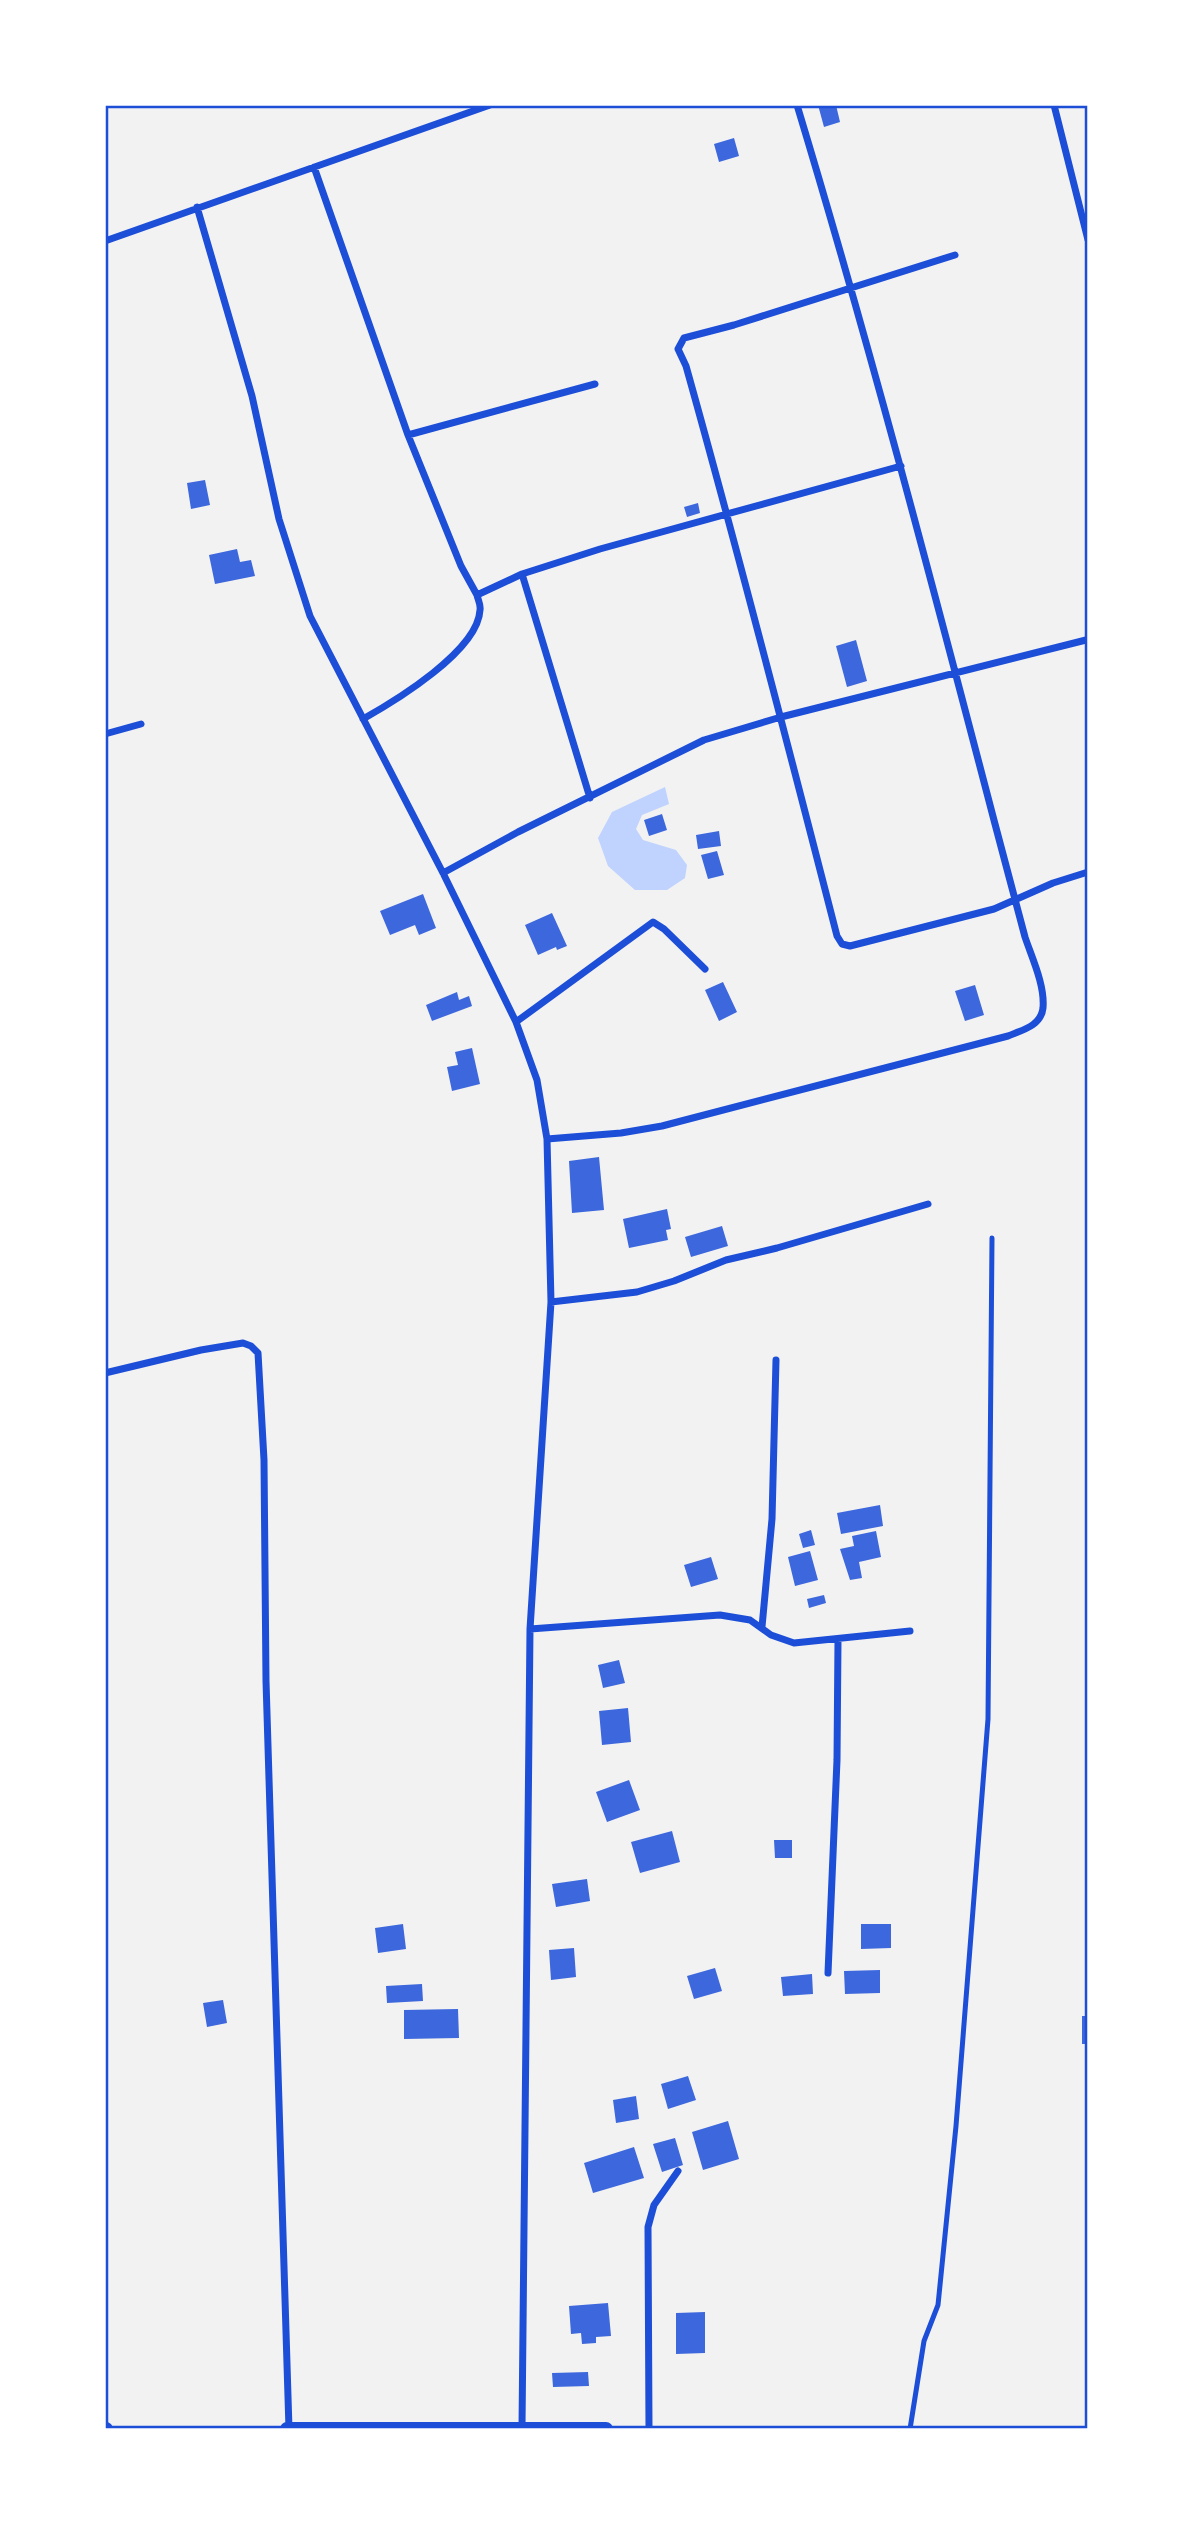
<svg xmlns="http://www.w3.org/2000/svg" width="1193" height="2534" font-family="'Asap Condensed',sans-serif">
	<style>
		.water { fill: #bfd3fe }
		.building { fill: #3d67dc }
		.lines { fill: none; stroke-linecap: round; stroke-linejoin: round }
		.service { stroke: #1d4ed8; stroke-width: 5 }
		.minor { stroke: #1d4ed8; stroke-width: 7 }
		.secondary { stroke: #1d4ed8; stroke-width: 14 }
		.neatline { fill: none; stroke: #1d4ed8; stroke-width: 2.5 }
	</style>
	<rect width="100%" height="100%" fill="#f2f2f2"/>
	<!-- water -->
	<path class="water" d="M665,787L669,804L642,815L636,829L643,840L676,850L687,865L685,878L667,890H635L608,866L598,838L612,812Z"/>
	<!-- building -->
	<path class="building" d="M818,105H836L840,122L824,127Z
		M734,138L739,156L719,162L714,144Z
		M205,480L210,505L191,509L187,483Z
		M698,503L700,513L687,517L684,507Z
		M237,549L240,562L251,560L255,576L215,584L209,555Z
		M856,640L867,681L847,687L836,646Z
		M662,814L667,830L649,836L644,820Z
		M719,831L721,846L698,849L696,835Z
		M717,851L724,875L708,879L701,855Z
		M423,894L436,928L419,935L415,925L390,935L380,911Z
		M552,913L567,946L557,950L556,947L538,955L525,925Z
		M723,982L737,1012L719,1021L705,990Z
		M975,985L984,1015L965,1021L955,991Z
		M457,992L459,1000L469,996L472,1006L432,1021L426,1005Z
		M472,1048L480,1084L452,1091L447,1067L458,1065L455,1052Z
		M599,1157L604,1210L572,1213L569,1161Z
		M667,1209L671,1229L666,1230L668,1240L629,1248L623,1219Z
		M722,1226L728,1246L691,1257L685,1237Z
		M880,1505L883,1526L841,1534L837,1513Z
		M811,1530L815,1545L803,1548L799,1534Z
		M876,1531L881,1557L859,1562L862,1578L850,1580L840,1549L854,1546L852,1536Z
		M810,1551L818,1580L795,1586L788,1557Z
		M711,1557L718,1579L691,1587L684,1565Z
		M824,1595L826,1603L809,1608L807,1599Z
		M619,1660L625,1683L603,1688L598,1665Z
		M628,1708L631,1742L602,1745L599,1711Z
		M629,1780L640,1810L607,1822L596,1792Z
		M672,1831L680,1862L640,1873L631,1842Z
		M774,1840H792V1858H775Z
		M587,1879L590,1901L556,1907L552,1884Z
		M403,1924L406,1949L378,1953L375,1928Z
		M861,1924H891V1948L861,1949Z
		M574,1948L576,1977L551,1980L549,1950Z
		M1085,1965H1088V1983H1086Z
		M715,1968L722,1991L694,1999L687,1976Z
		M880,1970V1993L845,1994L844,1971Z
		M812,1974L813,1994L783,1996L781,1977Z
		M422,1984L423,2001L387,2003L386,1986Z
		M223,2000L227,2023L207,2027L203,2003Z
		M458,2009L459,2038L404,2039V2010Z
		M1082,2016H1088V2044H1082Z
		M688,2076L696,2100L668,2109L661,2084Z
		M636,2096L639,2119L616,2123L613,2100Z
		M728,2121L739,2159L703,2170L692,2132Z
		M675,2138L683,2165L662,2172L653,2144Z
		M634,2147L644,2178L593,2193L584,2163Z
		M608,2303L611,2336L596,2337V2343L582,2344L581,2333L571,2334L569,2306Z
		M705,2312V2353L676,2354V2313Z
		M588,2372L589,2386L553,2387L552,2373Z"/>
	<g class="lines">
		<!-- service -->
		<path class="service" d="M910,2429L924,2341L938,2305L956,2126L988,1719L992,1238"/>
		<!-- minor -->
		<path class="minor" d="M1054,105L1088,240
			M314,167L408,435L461,566L477,595L522,574L600,549L901,466
			M197,207L252,396L279,519L310,616L443,873L516,1022L537,1080L547,1139L551,1302L530,1629L522,2428
			M105,241L490,105
			M955,255L734,325L684,338L678,349L686,366C739,555 788,745 837,936L842,944L850,946L994,909L1053,883L1088,872
			M408,435L595,384
			M522,574L590,798
			M363,719C395,701 478,651 480,610C481,605 478,600 477,595
			M105,734L141,724
			M443,873L518,832L704,740L781,717L1086,640
			M516,1022L653,922L664,929L705,969
			M547,1139L621,1133L662,1126L1008,1036C1022,1030 1041,1026 1043,1008C1045,985 1032,958 1025,937C1015,899 1005,862 995,824C932,583 869,343 797,105
			M551,1302L637,1292L674,1281L726,1260L777,1248L928,1204
			M105,1373L201,1350L243,1343L251,1346L258,1353L264,1460L266,1681L289,2429
			M762,1627L772,1519L776,1360
			M530,1629L720,1615L750,1620L771,1635L794,1643L910,1631
			M828,1973L837,1760L838,1640
			M649,2429L648,2227L654,2205L678,2171"/>
		<!-- secondary -->
		<path class="secondary" d="M105,2429H106
			M287,2429H606"/>
	</g>
	<!-- border -->
	<rect width="1193" height="2534" fill="none" stroke="#ffffff" stroke-width="214"/>
	<rect x="107" y="107" width="979" height="2320" class="neatline"/>
</svg>
